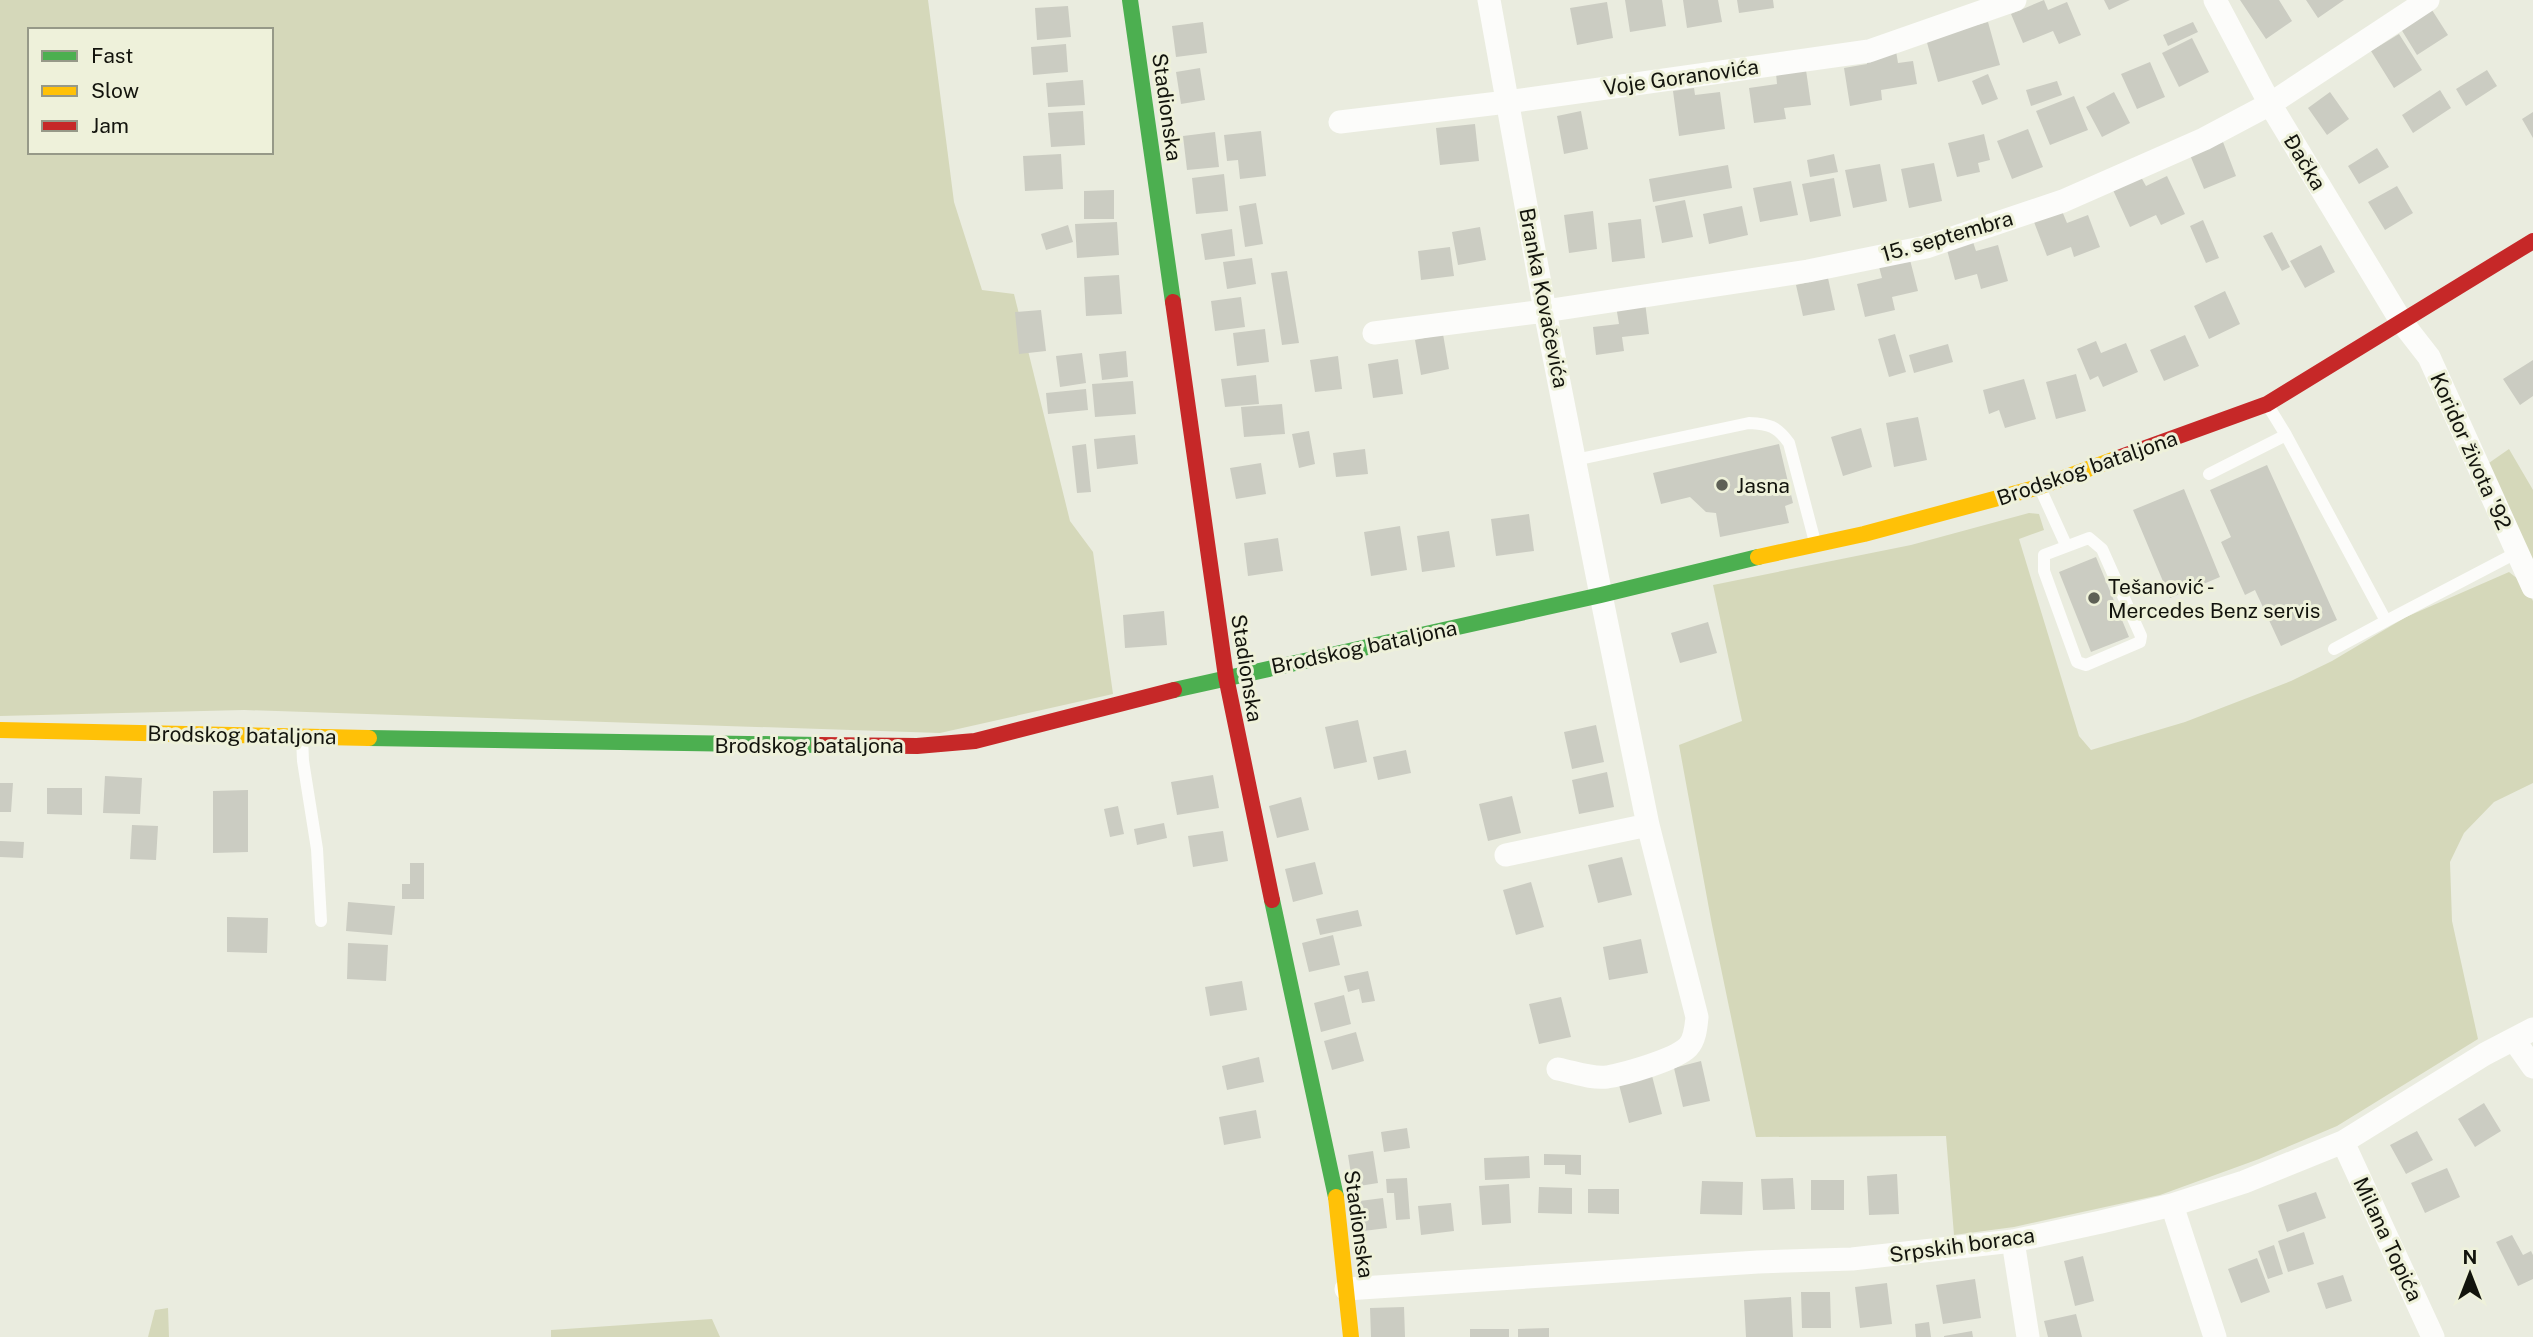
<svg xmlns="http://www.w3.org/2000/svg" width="2533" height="1337" font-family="'Public Sans',sans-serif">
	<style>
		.green { fill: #d5d8ba; fill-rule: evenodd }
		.building { fill: #cbccc2 }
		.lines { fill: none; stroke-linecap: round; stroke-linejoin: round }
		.lane { stroke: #fcfcfa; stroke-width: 12 }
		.street { stroke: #fcfcfa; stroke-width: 23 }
		.fast { stroke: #4caf50; stroke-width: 16 }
		.slow { stroke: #ffc107; stroke-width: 16 }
		.jam { stroke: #c62828; stroke-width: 16 }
		.poi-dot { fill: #5e6056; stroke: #eef1da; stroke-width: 2.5 }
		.labels { text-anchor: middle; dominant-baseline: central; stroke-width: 6; stroke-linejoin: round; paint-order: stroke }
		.street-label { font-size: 21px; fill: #13140d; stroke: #eef1da }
		.poi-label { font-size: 21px; fill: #13140d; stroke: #eef1da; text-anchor: start }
	</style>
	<rect width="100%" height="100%" fill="#eaecdf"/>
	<!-- green -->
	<path class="green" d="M0,0H928L954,202L982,290L1014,294L1070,521L1093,552L1113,694L940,733L244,710L0,716ZM30,30H271V152H30Z
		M2509,449L2533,490V571L2486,465Z
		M2029,513L2039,514L2044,530L2019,539L2079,736L2091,750L2185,722L2291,681L2332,661L2406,617L2509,572L2523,583L2533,601V783L2494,802L2464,833L2450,862L2452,921L2478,1039L2337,1126L2259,1159L2160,1195L2014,1227L1954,1235L1946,1136L1756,1137L1712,925L1679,745L1742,721L1713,585L1911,545Z
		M168,1308L169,1337H148L155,1310Z
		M712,1319L720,1337H551V1330Z"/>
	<!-- building -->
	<path class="building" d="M1625,0H1662L1666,26L1630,32Z
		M1683,0H1718L1722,22L1687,28Z
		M1737,0H1773L1774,8L1739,13Z
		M2044,0L2048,10L2067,2L2081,35L2059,44L2053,31L2023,43L2011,14Z
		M2104,0H2130L2109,10Z
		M2240,0H2279L2292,21L2266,39Z
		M2306,0H2344L2318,18Z
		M1607,2L1613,38L1577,45L1570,8Z
		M1068,6L1071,37L1037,40L1035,8Z
		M2432,10L2448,35L2417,55L2401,29Z
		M1203,22L1207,53L1176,57L1172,26Z
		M1988,22L2000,65L1938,82L1926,39Z
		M2193,22L2198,32L2168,46L2163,35Z
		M2399,34L2422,70L2394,88L2371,51Z
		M2192,38L2209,72L2179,87L2162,53Z
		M1066,44L1068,72L1033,75L1031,47Z
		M1896,51L1898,63L1913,61L1917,84L1881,90L1882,100L1850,106L1844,68L1867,64L1866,56Z
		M2150,62L2165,97L2137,109L2121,74Z
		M1200,68L1205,100L1181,104L1176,72Z
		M1806,70L1811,105L1784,108L1786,119L1754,123L1749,88L1777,84L1776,73Z
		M2487,70L2497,86L2466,106L2456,89Z
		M1988,74L1998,99L1982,105L1972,81Z
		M1083,80L1085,105L1048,107L1046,83Z
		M2057,81L2062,95L2031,106L2026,90Z
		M1694,88L1695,95L1720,92L1725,129L1679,136L1673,91Z
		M2440,90L2451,108L2413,133L2402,115Z
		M2114,92L2130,123L2102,137L2086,107Z
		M2330,92L2349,119L2327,135L2308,108Z
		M2074,96L2088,130L2050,145L2036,111Z
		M1083,111L1085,145L1051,147L1048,113Z
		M1581,111L1588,149L1564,154L1557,116Z
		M2533,112V138L2522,119Z
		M1475,124L1479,161L1440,165L1436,128Z
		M2028,129L2043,167L2012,179L1997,141Z
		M1261,131L1266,176L1240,179L1238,160L1227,161L1224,135Z
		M1215,132L1219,167L1187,170L1183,136Z
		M1984,134L1990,160L1978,163L1980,172L1957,177L1948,143Z
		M2223,142L2236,176L2204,189L2190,155Z
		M2377,148L2389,167L2359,184L2348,166Z
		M1061,154L1063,189L1025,191L1023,156Z
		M1834,154L1838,172L1810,177L1807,160Z
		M1934,163L1942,201L1909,208L1901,169Z
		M1880,164L1887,201L1853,208L1845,170Z
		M1728,165L1732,188L1653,202L1649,179Z
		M1224,174L1228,211L1196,214L1192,178Z
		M2167,176L2185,214L2161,225L2156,215L2130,227L2113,190L2141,177L2146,186Z
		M1834,178L1841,216L1810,222L1802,184Z
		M1791,181L1798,215L1760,222L1753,188Z
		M2397,186L2413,213L2385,230L2368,202Z
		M1114,190V219H1084V191Z
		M1685,200L1693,237L1662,243L1655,206Z
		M1256,203L1263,244L1245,247L1239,206Z
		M1742,206L1748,235L1709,244L1703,214Z
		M1593,211L1597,249L1569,253L1564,215Z
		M2062,211L2067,223L2088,215L2100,247L2074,257L2071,247L2047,256L2034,222Z
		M1641,219L1645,258L1612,262L1608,223Z
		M2203,220L2219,258L2206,263L2190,226Z
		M1117,222L1119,255L1077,258L1075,224Z
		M1068,225L1073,242L1046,250L1041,234Z
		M1480,227L1486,260L1458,265L1452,232Z
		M1232,229L1235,256L1205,260L1201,234Z
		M2272,232L2290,267L2282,271L2263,236Z
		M1972,239L1976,251L1998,245L2008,281L1981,289L1977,274L1955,280L1946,246Z
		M2321,245L2335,272L2305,288L2290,261Z
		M1450,247L1454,276L1421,280L1418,251Z
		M1909,256L1918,291L1892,297L1895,310L1865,317L1857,284L1882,278L1878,263Z
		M1252,258L1256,284L1227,289L1223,262Z
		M1287,271L1299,343L1282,345L1271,273Z
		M1119,275L1122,314L1086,316L1084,277Z
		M1828,278L1835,310L1803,316L1796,285Z
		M2225,291L2240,324L2209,339L2194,306Z
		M1241,297L1245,327L1215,331L1211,301Z
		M1645,302L1649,334L1622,337L1624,351L1596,355L1593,327L1619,324L1616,306Z
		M1041,310L1046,351L1019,354L1015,312Z
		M1265,329L1269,362L1237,366L1233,333Z
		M1443,334L1449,369L1421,375L1415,340Z
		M1895,334L1906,372L1889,377L1878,339Z
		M2185,335L2199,366L2164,381L2150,350Z
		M2096,341L2101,353L2126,343L2138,372L2103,387L2098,376L2090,380L2077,349Z
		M1948,344L1953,362L1914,373L1909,355Z
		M1126,351L1128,377L1102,380L1099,354Z
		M1082,353L1086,383L1060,387L1056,356Z
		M1338,356L1342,389L1315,392L1310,360Z
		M1398,359L1403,394L1373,398L1368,364Z
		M2533,360V396L2520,405L2503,379Z
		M2076,374L2086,411L2056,419L2046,382Z
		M1256,375L1259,404L1225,407L1221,379Z
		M2024,379L2036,419L2005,428L1999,410L1989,414L1983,390Z
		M1133,381L1136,414L1095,417L1092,384Z
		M1086,389L1088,410L1048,414L1046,393Z
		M1282,404L1285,434L1244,437L1241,407Z
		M1918,417L1927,460L1894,467L1886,423Z
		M1861,428L1872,467L1843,476L1831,437Z
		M1309,431L1315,464L1299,468L1292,434Z
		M1135,435L1138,464L1097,469L1094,439Z
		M1086,444L1091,492L1077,493L1072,446Z
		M1779,444L1793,503L1785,506L1789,523L1720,537L1716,513L1706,512L1690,497L1661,504L1653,473Z
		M1365,449L1368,474L1336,477L1333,453Z
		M1261,463L1266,494L1236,499L1230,468Z
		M2267,465L2337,620L2281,646L2255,590L2245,595L2221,542L2231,537L2210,490Z
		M2184,489L2220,577L2170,598L2133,510Z
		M1529,514L1534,551L1496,556L1491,519Z
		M1400,526L1407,570L1371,576L1364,532Z
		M1449,531L1455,567L1422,572L1417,536Z
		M1278,538L1283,571L1248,576L1244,543Z
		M2096,557L2129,637L2091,652L2059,572Z
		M1164,611L1167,645L1125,648L1123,615Z
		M1708,622L1717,653L1680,663L1671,633Z
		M1358,720L1367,762L1334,769L1325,727Z
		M1596,725L1604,762L1572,769L1564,732Z
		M1406,750L1411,773L1378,780L1373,757Z
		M1607,772L1614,807L1579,814L1572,780Z
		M1213,775L1219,808L1177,815L1171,782Z
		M105,776L142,778L140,814L103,813Z
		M0,783H13L11,812H0Z
		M47,788H82V815L47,814Z
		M248,790V852L213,853V791Z
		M1512,796L1521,833L1488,841L1479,804Z
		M1301,797L1309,830L1277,838L1269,806Z
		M1118,806L1124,834L1110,837L1104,809Z
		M1164,823L1167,838L1137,845L1134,829Z
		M132,825L158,826L156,860L130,859Z
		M1223,831L1228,861L1193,867L1188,836Z
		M0,841L24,842L23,858L0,857Z
		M1622,857L1632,895L1598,903L1588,865Z
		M1315,862L1323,894L1293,902L1285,869Z
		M410,863H424V899H402V884H410Z
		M1531,882L1544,927L1516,935L1503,890Z
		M348,902L395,906L392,935L346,931Z
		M1358,910L1362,926L1320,935L1316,919Z
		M227,917L268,918L267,953L227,952Z
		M1333,935L1340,965L1309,972L1302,943Z
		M1641,939L1648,973L1609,980L1603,947Z
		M348,943L388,945L386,981L347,979Z
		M1368,971L1375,1001L1362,1003L1359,989L1348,992L1344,976Z
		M1242,981L1247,1010L1210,1016L1205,987Z
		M1344,995L1351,1024L1321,1032L1314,1003Z
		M1561,997L1571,1037L1539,1044L1529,1004Z
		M1356,1032L1364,1061L1332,1070L1324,1041Z
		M1259,1057L1264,1082L1227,1090L1222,1066Z
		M1701,1061L1710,1101L1683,1107L1674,1068Z
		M1651,1072L1662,1114L1629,1123L1618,1081Z
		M2484,1103L2501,1131L2475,1147L2458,1119Z
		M1256,1110L1261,1138L1224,1145L1219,1117Z
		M1407,1128L1410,1148L1384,1152L1381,1132Z
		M2417,1131L2433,1160L2406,1174L2390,1145Z
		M1373,1151L1378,1183L1353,1187L1348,1155Z
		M1544,1154L1581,1155V1175L1565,1174V1165H1544Z
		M1529,1156L1530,1178L1485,1180L1484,1158Z
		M2447,1168L2460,1197L2425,1213L2411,1183Z
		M1897,1174L1899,1214L1869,1215L1867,1176Z
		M1407,1178L1410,1219L1396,1220L1394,1193H1387L1386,1179Z
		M1793,1178L1795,1209L1763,1210L1761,1179Z
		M1811,1180H1844V1210H1811Z
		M1702,1181L1743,1182L1742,1215L1700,1214Z
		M1509,1184L1511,1223L1482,1225L1479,1186Z
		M1539,1187L1572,1188V1214L1538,1213Z
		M1588,1189H1619V1214L1588,1213Z
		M2316,1192L2326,1218L2287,1232L2278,1205Z
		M1383,1198L1387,1228L1356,1232L1352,1202Z
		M1451,1203L1454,1231L1421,1235L1418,1206Z
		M2304,1232L2314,1264L2288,1272L2278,1241Z
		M2512,1235L2523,1255L2531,1251L2533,1255V1279L2518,1286L2496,1242Z
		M2274,1245L2283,1274L2268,1279L2258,1251Z
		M2083,1256L2094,1301L2075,1306L2064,1261Z
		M2257,1258L2270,1292L2241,1303L2228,1269Z
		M2343,1275L2352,1301L2326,1309L2317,1283Z
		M1975,1279L1981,1318L1943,1324L1936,1285Z
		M1887,1283L1892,1324L1860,1328L1855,1287Z
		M1801,1292H1830L1831,1328H1802Z
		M1791,1297L1793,1337H1746L1744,1300Z
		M1404,1307L1405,1337H1371L1370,1308Z
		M2076,1314L2082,1337H2048L2044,1321Z
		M1929,1322L1931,1337H1916L1915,1324Z
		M1549,1328V1337H1518V1329Z
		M1470,1329H1509V1337H1470Z
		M1972,1331L1973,1337H1944V1336Z"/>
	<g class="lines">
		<!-- lane -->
		<path class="lane" d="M2267,404L2286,435L2386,621L2516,553
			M1575,460L1749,423C1769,424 1777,426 1789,443L1815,542
			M2209,474L2286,435
			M2040,488L2066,545
			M2089,538L2102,549L2141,636L2140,642L2086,665L2077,662L2044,571V555Z
			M2334,649L2386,621
			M302,737L303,761L317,849L321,921"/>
		<!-- street -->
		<path class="street" d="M1489,0L1545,311L1601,595L1648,825L1697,1017C1696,1027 1695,1040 1688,1047C1675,1060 1625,1074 1607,1077C1591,1079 1574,1072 1558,1069
			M2215,0L2270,104L2401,321L2429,357L2533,587
			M1340,122L1507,102L1869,51L2015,0
			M1374,333L1545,311L1808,271L1926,247L2063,201L2204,139L2270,104L2428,0
			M1506,855L1648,825
			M2514,1040L2533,1067
			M2343,1142L2433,1337
			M2172,1205L2215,1337
			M2013,1241L2028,1337
			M1346,1289L1758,1262L1852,1259L2013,1241L2101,1222L2172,1205L2244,1182L2343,1142L2485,1054L2533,1029"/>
		<!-- fast -->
		<path class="fast" d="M1130,0L1173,302
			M1174,690L1601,595L1758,557
			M369,738L819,745
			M1272,900L1336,1197"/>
		<!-- slow -->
		<path class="slow" d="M1758,557L1864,534L2039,487L2118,458
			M0,730L369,738
			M1336,1197L1351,1337"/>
		<!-- jam -->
		<path class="jam" d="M1173,302L1226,677L1272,900
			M2118,458L2267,404L2533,241
			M819,745L917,746L975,741L1174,690"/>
	</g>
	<!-- markers -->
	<g class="poi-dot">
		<circle cx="1722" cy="485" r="7"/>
		<circle cx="2094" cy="598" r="7"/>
	</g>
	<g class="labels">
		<!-- street labels -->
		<g class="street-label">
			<text transform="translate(1681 77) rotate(-8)">Voje Goranovića</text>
			<text transform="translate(1167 107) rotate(82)">Stadionska</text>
			<text transform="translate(2305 162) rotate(59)">Đačka</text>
			<text transform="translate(1947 236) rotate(-16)">15. septembra</text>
			<text transform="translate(1544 298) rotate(79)">Branka Kovačevića</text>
			<text transform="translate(2471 451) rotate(66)">Koridor života '92</text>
			<text transform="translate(2087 468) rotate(-19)">Brodskog bataljona</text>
			<text transform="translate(1364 647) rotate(-12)">Brodskog bataljona</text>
			<text transform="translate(1247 668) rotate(81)">Stadionska</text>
			<text transform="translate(242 735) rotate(1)">Brodskog bataljona</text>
			<text x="809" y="745">Brodskog bataljona</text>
			<text transform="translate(1359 1224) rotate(82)">Stadionska</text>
			<text transform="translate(2388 1239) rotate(65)">Milana Topića</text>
			<text transform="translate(1962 1245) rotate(-8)">Srpskih boraca</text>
		</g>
		<!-- poi labels -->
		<g class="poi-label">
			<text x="1736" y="485">Jasna</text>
			<text x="2108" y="586">Tešanović -<tspan x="2108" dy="24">Mercedes Benz servis</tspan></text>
		</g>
	</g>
	<!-- legend -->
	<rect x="28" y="28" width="245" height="126" fill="#eef1da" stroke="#969988" stroke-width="2"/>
	<rect x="42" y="51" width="35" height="10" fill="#4caf50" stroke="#969988" stroke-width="2"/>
	<text x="91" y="63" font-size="21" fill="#13140d">Fast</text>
	<rect x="42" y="86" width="35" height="10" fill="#ffc107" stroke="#969988" stroke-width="2"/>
	<text x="91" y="98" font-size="21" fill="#13140d">Slow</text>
	<rect x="42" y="121" width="35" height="10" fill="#c62828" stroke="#969988" stroke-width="2"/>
	<text x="91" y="133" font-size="21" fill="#13140d">Jam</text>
	<!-- north arrow -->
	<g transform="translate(2470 1274)" stroke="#eef1da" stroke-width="5" paint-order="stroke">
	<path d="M0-5L12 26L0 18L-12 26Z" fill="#13140d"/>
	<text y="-10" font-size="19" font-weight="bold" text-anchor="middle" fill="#13140d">N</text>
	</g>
</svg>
